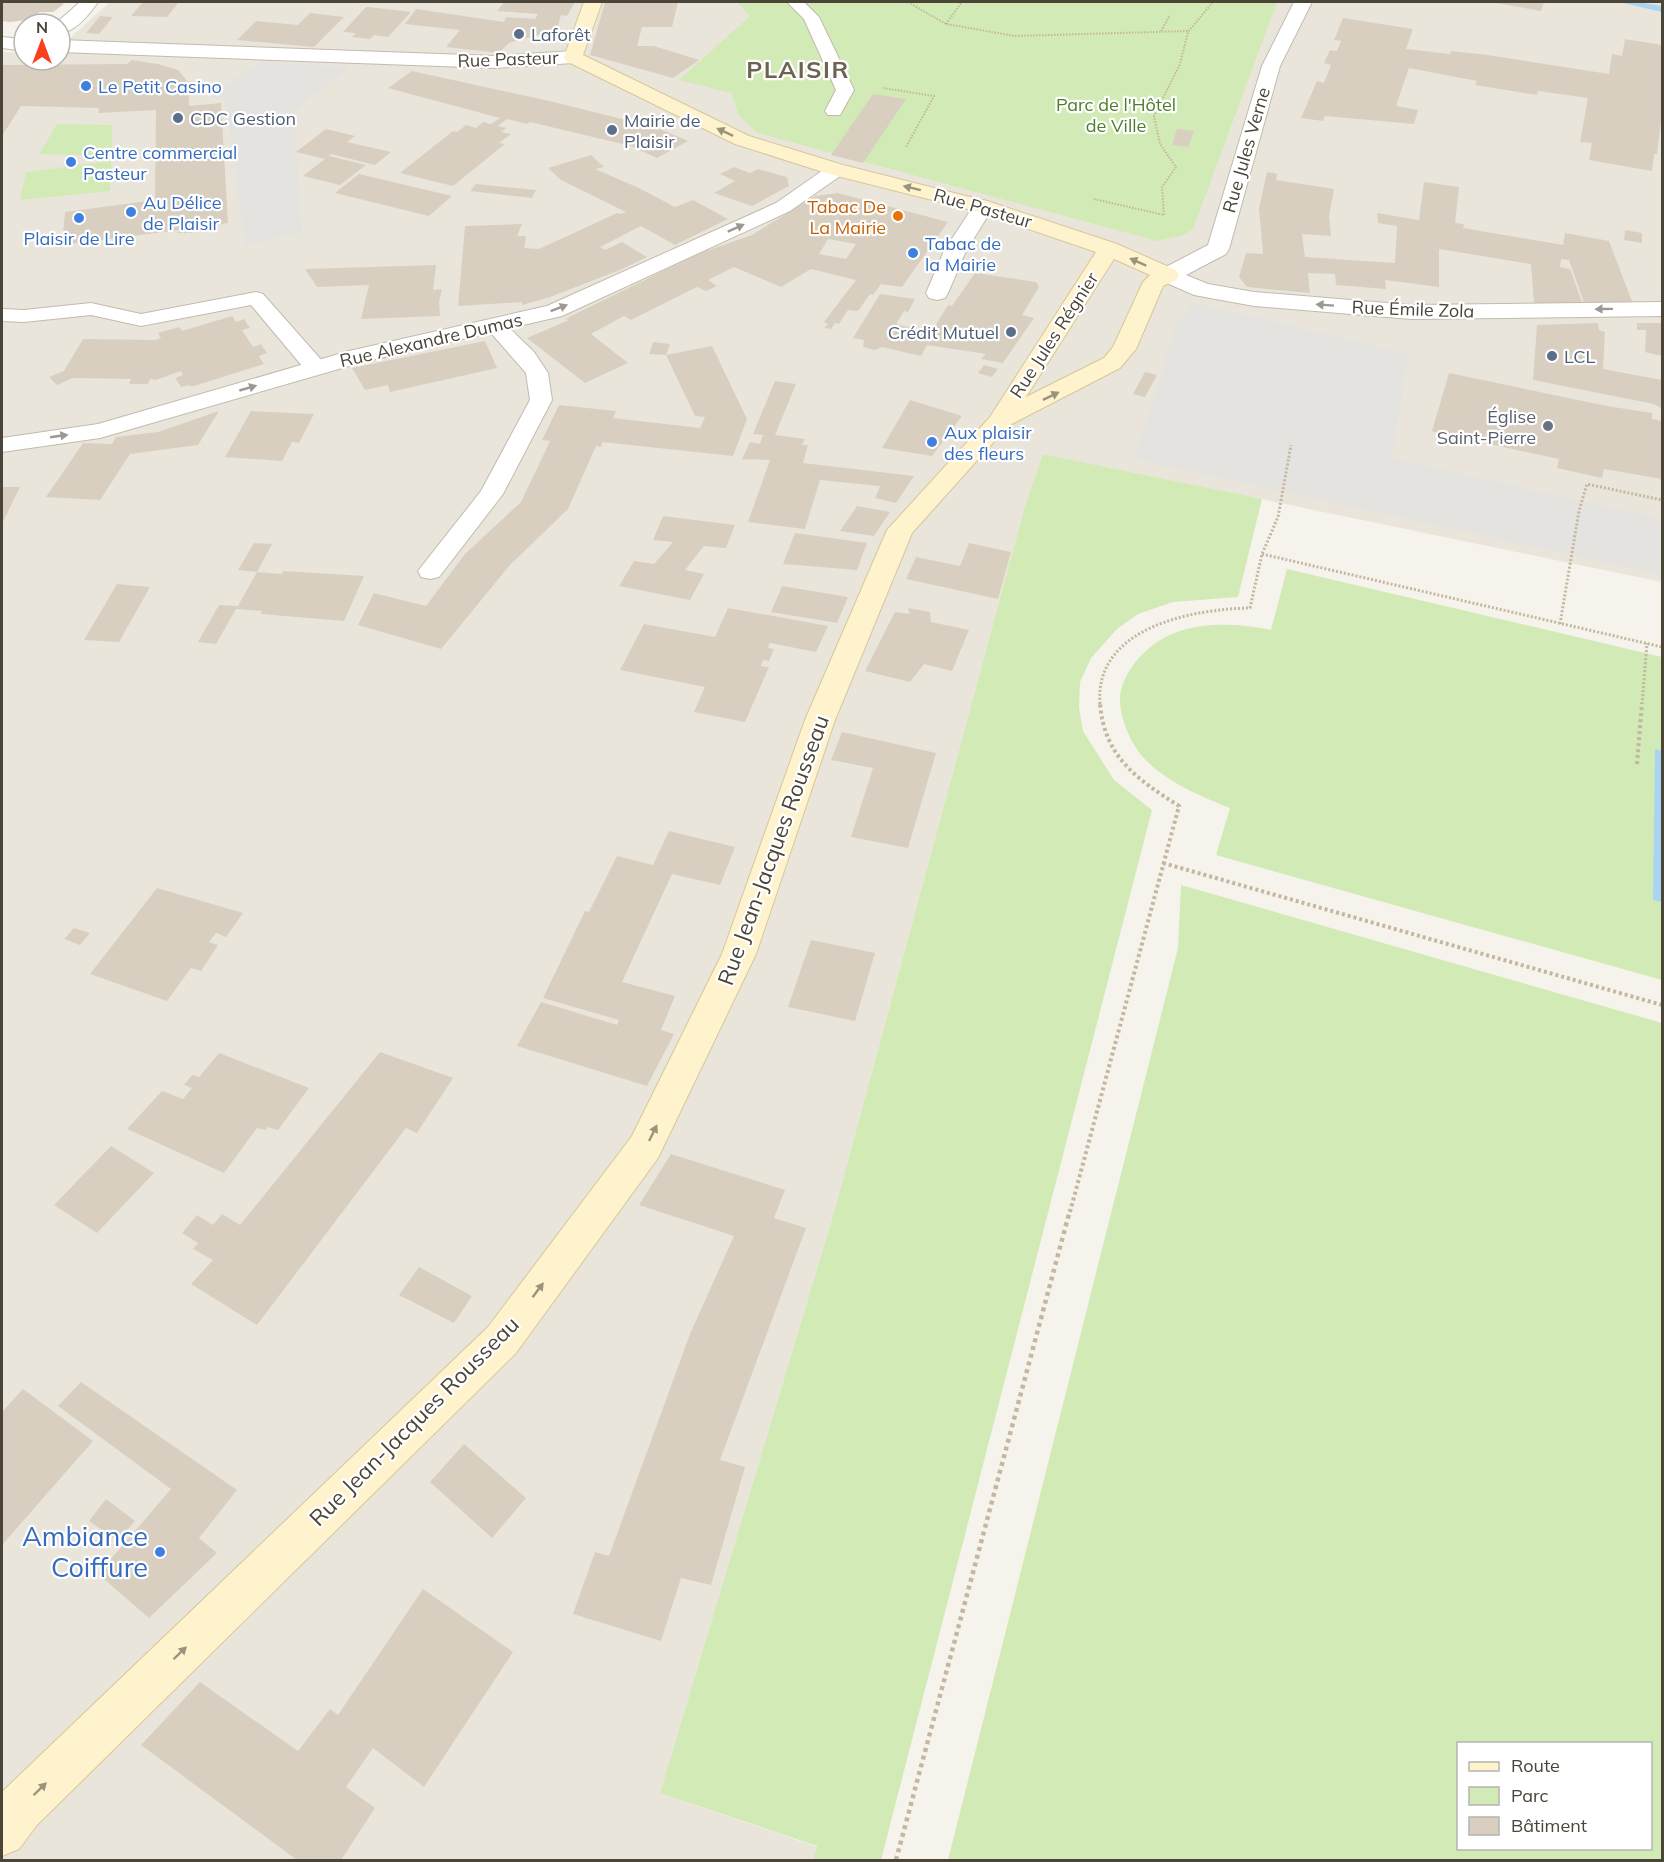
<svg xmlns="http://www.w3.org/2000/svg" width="1664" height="1862" font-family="Mulish,sans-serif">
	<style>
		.residential { fill: #eae5da }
		.green { fill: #d2eab5; fill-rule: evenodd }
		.parking { fill: #e5e3e0 }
		.water { fill: #a9d4f2 }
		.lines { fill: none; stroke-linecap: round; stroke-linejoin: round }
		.stream { fill: #a9d4f2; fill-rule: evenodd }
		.building { fill: #d8cfc1; fill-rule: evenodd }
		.lane-casing { stroke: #c2bbae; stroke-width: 2 }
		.street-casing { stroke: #c2bbae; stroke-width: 2 }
		.secondary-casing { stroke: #d6c79b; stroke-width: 2 }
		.path-far3 { stroke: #c4b79f; stroke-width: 2; stroke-dasharray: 1.5 1.5; stroke-linecap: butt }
		.path-far2 { stroke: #c4b79f; stroke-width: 3; stroke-dasharray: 2 2; stroke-linecap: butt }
		.path-far1 { stroke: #c4b79f; stroke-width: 4; stroke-dasharray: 3 3; stroke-linecap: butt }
		.path { stroke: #c4b79f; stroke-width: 4.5; stroke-dasharray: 4 4; stroke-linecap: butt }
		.lane { fill: #fff; fill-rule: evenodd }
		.street { fill: #fff; fill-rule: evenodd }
		.secondary { fill: #fff3cd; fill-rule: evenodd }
		.oneway { fill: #9c937c }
		.oneway2 { fill: #9c9892 }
		.service-dot { fill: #5c6f8a; stroke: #fff; stroke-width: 2 }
		.shop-dot { fill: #3f7fe0; stroke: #fff; stroke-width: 2 }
		.food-dot { fill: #e8710a; stroke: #fff; stroke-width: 2 }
		.worship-dot { fill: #6b7280; stroke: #fff; stroke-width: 2 }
		.labels { text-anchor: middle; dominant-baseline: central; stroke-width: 4.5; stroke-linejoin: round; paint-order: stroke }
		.far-service-label { font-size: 18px; fill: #4e5e75; stroke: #fff; text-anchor: start }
		.far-street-label { font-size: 18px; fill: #4b4439; stroke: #fff }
		.far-shop-label { font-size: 18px; fill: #366cbe; stroke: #fff; text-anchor: start }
		.far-park-label { font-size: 18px; fill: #4a7f2a; stroke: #fff }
		.far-food-label { font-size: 18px; fill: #c56008; stroke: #fff; text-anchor: end }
		.far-worship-label { font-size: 18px; fill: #5b616d; stroke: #fff; text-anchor: end }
		.street-label { font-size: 22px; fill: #4b4439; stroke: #fff }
		.far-district-label { font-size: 24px; font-weight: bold; letter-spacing: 1.5px; fill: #6e6250; stroke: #fff }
		.near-shop-label { font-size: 27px; fill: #366cbe; stroke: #fff; text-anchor: end }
	</style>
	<rect width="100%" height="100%" fill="#f6f3ec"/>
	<!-- residential -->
	<path class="residential" d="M110,2H1662V582L1043,454L1025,506L835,1209L660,1793L817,1847L813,1860H2V52L24,53V60H60V47Z"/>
	<!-- green -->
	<path class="green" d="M737,2H1277L1193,229L1185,235L1157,241L758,133L739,116L731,93L679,80L750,16Z
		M57,124L112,125V156L39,154Z
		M111,161L110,191L20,200L26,172Z
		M1043,454L1262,499L1238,597L1173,602L1138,614L1117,629L1091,658L1080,682L1079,708L1083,731L1114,780L1152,810L881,1860H813L817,1846L660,1793L835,1209L1025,506Z
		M1287,569L1662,657V980L1216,855L1230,808C1197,795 1150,775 1133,743C1125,729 1117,706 1121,690C1128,663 1154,639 1180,631C1209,622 1242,624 1271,630Z
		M1181,885L1662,1023V1860H948L1178,948ZM1458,1744H1650V1848H1458Z"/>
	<!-- parking -->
	<path class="parking" d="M260,62L351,67L294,111L302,232L245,245L226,101L208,97Z
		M1195,303L1409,354L1392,458L1662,519V575L1134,459L1177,323Z"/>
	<!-- water -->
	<path class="water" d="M1655,749L1662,751V902L1653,900Z"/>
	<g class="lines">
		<!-- stream -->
		<path class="stream" d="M1619,2H1637L1662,6V12Z"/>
	</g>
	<!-- building -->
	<path class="building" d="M2,2H63L61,3L64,4L53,12H40L26,20L10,22L2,21Z
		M143,2H179L167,17L131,16Z
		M504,2H575L567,16L561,15L557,30L509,43L499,53L446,47L460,30L405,24L416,9L504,22L506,17L535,19L538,14L497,11Z
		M605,2H678L672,27H642L637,46H654L699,60L673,78L590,55Z
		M1491,2H1544L1541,11Z
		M366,7H369L411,12L388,37L374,35L370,39L352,37L356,33L343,32Z
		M310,13L344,17L314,47L237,40L256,21L298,25Z
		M100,16L113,17L99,34L86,33Z
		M1343,18L1413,29L1406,49L1450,54L1451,51L1488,55L1609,74L1612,54L1622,56L1625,39L1662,45V112L1657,154H1654L1652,171L1589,160L1592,143L1580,142L1588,98L1538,91L1537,95L1475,85L1477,81L1409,68L1396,106L1418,110L1414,124L1325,116L1323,121L1301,118L1317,81L1324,83L1331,65L1324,63L1330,50L1337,51L1341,41L1334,40Z
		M132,60L158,64L178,70L188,82L189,106L221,103L228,223L205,227V231L190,233H178L179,230L62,245L65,212L155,200L156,110L98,113L99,108L21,106L2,136V65L127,64Z
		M412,71L554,102L658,128L688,141L657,158L631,146L530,122L527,124L507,119L498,126L506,128L501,132L511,134L499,143L505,144L453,186L400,173L453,131L457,132L466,125L476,128L483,122L491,124L500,118L388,88Z
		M873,94L906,99L863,163L831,155Z
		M326,129L355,136L347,142L391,152L375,165L331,154L329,156L366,165L340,185L303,176L325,159L296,152Z
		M1177,129L1194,131L1188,147L1172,145Z
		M591,155L604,167L595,169L639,188L675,207L693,200L728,219L675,245L641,226L600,247L605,250L622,242L647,257L620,270L550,297L522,305V302L458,306L465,226L522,224L517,236H526L524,248L539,249L617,213L620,214L626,212L561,180L548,168Z
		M734,167L750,173L758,169L787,177L789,186L752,206L714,193L735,181L720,174Z
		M1267,172L1277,174L1276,180L1334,189L1329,216L1331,236L1302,234L1305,257L1395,263L1397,226L1378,223L1377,213L1419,220L1424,182L1459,187L1455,223L1464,224L1463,228L1563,245L1565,233L1609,241L1633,304L1585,305L1569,260L1561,259L1560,267L1570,269L1583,305L1534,303L1531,264L1439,249V287L1385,280L1386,289L1336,285L1335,274L1308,273L1310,293L1247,287L1239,277L1246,253L1263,254L1259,208Z
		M359,174L452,196L429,216L335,193Z
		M476,184L536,190L532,198L470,191Z
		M838,193L948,222L902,287L881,284L873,295L870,294L858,311L848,310L839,324L835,323L831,329L824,328L828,324L824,322L856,280L811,269L781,287L734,267L708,280L717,286L706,291L697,287L631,320L624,316L591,334L628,363L585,383L527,338L569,320L565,319L700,253L752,235L815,196ZM828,239L856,244L846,259L819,254Z
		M1625,230L1642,233V243L1624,240Z
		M436,265L433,290L442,289L439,302L440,316L361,319L369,285L317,287L305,269Z
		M975,273L1036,282L1039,287L1022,315L1034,318L1003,363L981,359L986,354L927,345L921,356L882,347L875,350L863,347L864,340L853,338L880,294L915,299L908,312L904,311L896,324L931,333L948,305L952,306Z
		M232,316L236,322L244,319L250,328L242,330L253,347L261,344L267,353L259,356L264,364L191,387L190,385L181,387L175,378L183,375L181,371L156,380L150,379L148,384H129L131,379L73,378L57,385L49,377L64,371L83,339L155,340L161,338L158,333L179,327L182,331Z
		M1598,323L1599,330L1605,332L1603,369L1662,380V409L1654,404L1533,380L1537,325Z
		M1637,323H1662V356L1645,352L1646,330H1637Z
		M485,341L497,368L390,392L388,385L365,390L352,368Z
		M653,342L670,344L666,355L649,354Z
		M712,346L747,419L733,456L602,442L601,447L596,446L568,509L510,565L441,649L358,625L374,593L426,606L465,554L521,502L550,441L542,440L559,405L616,411L613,418L700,428L705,417L695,416L666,355Z
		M984,365L998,369L992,377L978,373Z
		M1145,372L1157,375L1145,397L1133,394Z
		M1449,373L1607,406L1652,413V419L1662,421V479L1604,469L1602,478L1557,468L1559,459L1466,439L1465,442L1432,431Z
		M775,381L796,384L775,435L805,439L802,445H808L803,463L914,476L896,503L875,498L880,486L820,480L805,529L748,522L770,460L742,459L750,442L760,444L763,435L753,434Z
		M910,400L962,416L932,456L882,448Z
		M219,411L198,445L130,454L100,500L46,497L83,443L112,444L116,437L158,432Z
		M251,411L314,414L299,443L292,442L282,461L225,457Z
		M2,487H20L2,524Z
		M857,506L890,512L874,536L840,531Z
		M663,516L735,525L726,548L704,546L685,570L704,574L690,600L619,586L634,561L654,564L673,542L653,540Z
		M795,533L867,543L857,570L783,564Z
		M254,543L272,544L257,572L238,570Z
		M969,543L1011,552L998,599L906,579L916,557L960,566Z
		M283,571L364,576L344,621L261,614L262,611L236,609L216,644L198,642L219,605L238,606L257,572L282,574Z
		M117,584L150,587L119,642L84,640Z
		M782,586L848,597L837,623L771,612Z
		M728,608L828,626L816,652L770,643L768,648L774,649L769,661L763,660L761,666L769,667L745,722L694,712L705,687L620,670L644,624L715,637Z
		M908,608L930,612L931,622L969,630L952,671L924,664L910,682L865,671L895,612L910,614Z
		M842,732L936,753L908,848L851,837L873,768L831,760Z
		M669,831L735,847L720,885L672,874L622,982L675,996L661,1030L674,1034L647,1086L517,1046L541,1002L617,1025L619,1020L543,998L585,911L589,912L617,856L653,865Z
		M157,888L243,913L226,937L216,933L209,942L218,945L201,971L191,968L167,1001L90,974Z
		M74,928L90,933L80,945L64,939Z
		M811,940L875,953L855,1021L788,1007Z
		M380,1052L453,1078L417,1133L406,1128L257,1325L191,1284L213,1260L193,1249L198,1243L182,1233L197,1215L213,1225L222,1214L240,1225Z
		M219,1053L309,1088L278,1130L268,1127L265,1130L257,1128L224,1173L127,1129L162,1091L183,1099L192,1088L184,1085L192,1075L199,1077Z
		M111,1146L154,1173L97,1233L54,1205Z
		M671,1154L785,1190L774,1218L806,1228L720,1460L745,1467L711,1585L681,1578L661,1641L573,1614L595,1552L609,1556L690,1334L734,1236L639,1205Z
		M419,1267L472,1296L454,1323L399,1295Z
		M81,1382L237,1490L199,1538L217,1553L149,1618L98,1574L171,1489L58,1406Z
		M23,1389L93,1441L2,1545V1412Z
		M464,1444L526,1498L492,1538L430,1482Z
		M106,1499L135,1521L118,1541L89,1521Z
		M423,1589L513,1652L424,1787L373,1748L346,1787L375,1808L341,1860H297L141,1745L200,1682L298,1751L330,1709L338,1715Z"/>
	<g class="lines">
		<!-- lane casing -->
		<g class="lane-casing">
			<path id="lane" d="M787,2H804L819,17L854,90L840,115H828L825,111L836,90L804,19Z
				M256,292L263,294L324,363L327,368L324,373L316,374L308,373L251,305L141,326L91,315L24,322L2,321V309L24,310L91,303L141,314Z
				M495,319L502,321L534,352L548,373L552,400L503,494L439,577L430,579L421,577L418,571L481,491L530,400L526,373L484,325L488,321Z"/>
		</g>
		<!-- street casing -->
		<g class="street-casing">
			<path id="street" d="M80,2H98C89,15 76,31 60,34V24H55Z
				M1294,2H1312L1280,66L1229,249L1226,254L1186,275L1208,284L1254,292L1411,305L1662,302V316L1411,319L1254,306L1194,295L1160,280L1157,275L1160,270L1208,245L1262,66Z
				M2,37L24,39V51L2,48Z
				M60,40L495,56L573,51L580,53L582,57L580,61L573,63L495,68L60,52Z
				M836,164L843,166L846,170L843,174L790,211L562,316L363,362L100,438L2,452V438L98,424L349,351L547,306L776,203L829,166Z
				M983,200L990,202L994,206L966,251L948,293L945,298L937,300L929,298L926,293L944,251L976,202Z"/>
		</g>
		<!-- secondary casing -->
		<g class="secondary-casing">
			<path id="secondary" d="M584,2H602L583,55L749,136L843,165L990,202L1117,244L1176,270L1179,275L1176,280L1163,286L1136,349L1120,368L1008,426L912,533L835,720L756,954L658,1158L516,1353L37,1825L19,1849L2,1856L3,1791L488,1327L632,1136L722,954L805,720L887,530L990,417L1096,252L976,211L829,174L735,144L566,61L564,57ZM1114,259L1150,275L1143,282L1113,347L1104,358L1026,397Z"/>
		</g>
		<!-- path-far3 -->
		<path class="path-far3" d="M908,2L946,24L1015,36L1188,31
			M946,24L962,2
			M1161,31L1170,15
			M883,88L934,96L906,147
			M1094,199L1164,215L1162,187L1176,167L1160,144L1154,116L1180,64L1188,32L1213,2"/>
		<!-- path-far2 -->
		<path class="path-far2" d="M1262,554L1662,647
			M1560,624L1579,511L1587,484L1662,500
			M1100,704C1094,627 1193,609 1250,608L1262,554L1278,517L1291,445
			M1642,704L1647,643"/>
		<!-- path-far1 -->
		<path class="path-far1" d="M1637,764L1642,703
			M1163,863L1662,1005
			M1070,1212L1179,806C1137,779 1104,757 1100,703"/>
		<!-- path -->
		<path class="path" d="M896,1860L1070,1210"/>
		<!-- lane -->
		<use href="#lane" class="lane"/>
		<!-- street -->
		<use href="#street" class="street"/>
		<!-- secondary -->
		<use href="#secondary" class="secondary"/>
	</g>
	<!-- one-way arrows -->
	<defs><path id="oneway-solid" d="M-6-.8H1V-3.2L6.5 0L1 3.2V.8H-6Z" transform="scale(1.5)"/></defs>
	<g class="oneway">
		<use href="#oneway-solid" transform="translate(725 132) rotate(-155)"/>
		<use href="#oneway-solid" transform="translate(912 188) rotate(-166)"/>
		<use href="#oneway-solid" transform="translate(1138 262) rotate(-156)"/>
		<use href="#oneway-solid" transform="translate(1051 396) rotate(-26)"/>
		<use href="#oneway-solid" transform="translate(653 1133) rotate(-64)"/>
		<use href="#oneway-solid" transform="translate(538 1290) rotate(-53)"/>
		<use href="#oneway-solid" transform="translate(180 1653) rotate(-44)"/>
		<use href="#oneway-solid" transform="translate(40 1789) rotate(-44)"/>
	</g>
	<g class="oneway2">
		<use href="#oneway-solid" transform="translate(736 228) rotate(-24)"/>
		<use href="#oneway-solid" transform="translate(1325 305) rotate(-176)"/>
		<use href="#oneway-solid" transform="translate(559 308) rotate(-21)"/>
		<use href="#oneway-solid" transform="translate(1604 309) rotate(179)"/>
		<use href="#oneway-solid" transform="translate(248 388) rotate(-16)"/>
		<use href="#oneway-solid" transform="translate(59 436) rotate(-8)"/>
	</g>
	<!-- markers -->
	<g class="service-dot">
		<circle cx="519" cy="34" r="6"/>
		<circle cx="178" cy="118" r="6"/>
		<circle cx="612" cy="130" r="6"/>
		<circle cx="1011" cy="332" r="6"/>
		<circle cx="1552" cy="356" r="6"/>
	</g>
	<g class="shop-dot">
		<circle cx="86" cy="86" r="6"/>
		<circle cx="71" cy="162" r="6"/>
		<circle cx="131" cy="212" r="6"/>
		<circle cx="79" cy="218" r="6"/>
		<circle cx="913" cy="253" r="6"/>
		<circle cx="932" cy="442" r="6"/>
		<circle cx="160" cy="1552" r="6"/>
	</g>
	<circle class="food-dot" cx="898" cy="216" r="6"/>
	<circle class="worship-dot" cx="1548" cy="426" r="6"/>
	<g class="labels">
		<!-- far-service labels -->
		<g class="far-service-label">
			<text x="531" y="34">Laforêt</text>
			<text x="190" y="118">CDC Gestion</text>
			<text x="624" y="120">Mairie de<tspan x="624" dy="21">Plaisir</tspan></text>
			<text x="999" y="332" text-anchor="end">Crédit Mutuel</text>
			<text x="1564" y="356">LCL</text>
		</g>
		<!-- far-street labels -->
		<g class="far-street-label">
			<text transform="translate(508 59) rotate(-2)">Rue Pasteur</text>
			<text transform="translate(1246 150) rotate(-74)">Rue Jules Verne</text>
			<text transform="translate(983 208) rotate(16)">Rue Pasteur</text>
			<text transform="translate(1413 309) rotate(2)">Rue Émile Zola</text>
			<text transform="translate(1054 335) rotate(-57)">Rue Jules Régnier</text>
			<text transform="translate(431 340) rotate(-13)">Rue Alexandre Dumas</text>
		</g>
		<!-- far-shop labels -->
		<g class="far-shop-label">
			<text x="98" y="86">Le Petit Casino</text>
			<text x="83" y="152">Centre commercial<tspan x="83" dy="21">Pasteur</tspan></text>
			<text x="143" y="202">Au Délice<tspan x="143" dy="21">de Plaisir</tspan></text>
			<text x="79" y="238" text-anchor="middle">Plaisir de Lire</text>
			<text x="925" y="243">Tabac de<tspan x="925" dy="21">la Mairie</tspan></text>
			<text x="944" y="432">Aux plaisir<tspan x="944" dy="21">des fleurs</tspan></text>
		</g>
		<!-- far-park labels -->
		<g class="far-park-label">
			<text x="1116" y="104">Parc de l'Hôtel<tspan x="1116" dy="21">de Ville</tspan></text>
		</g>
		<!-- far-food labels -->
		<g class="far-food-label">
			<text x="886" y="206">Tabac De<tspan x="886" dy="21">La Mairie</tspan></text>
		</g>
		<!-- far-worship labels -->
		<g class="far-worship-label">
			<text x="1536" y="416">Église<tspan x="1536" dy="21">Saint-Pierre</tspan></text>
		</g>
		<!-- street labels -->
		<g class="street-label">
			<text transform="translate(773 850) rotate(-70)">Rue Jean-Jacques Rousseau</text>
			<text transform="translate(414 1421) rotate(-45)">Rue Jean-Jacques Rousseau</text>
		</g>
		<!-- far-district labels -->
		<g class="far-district-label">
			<text x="798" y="69">PLAISIR</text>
		</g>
		<!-- near-shop labels -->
		<g class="near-shop-label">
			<text x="148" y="1536">Ambiance<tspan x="148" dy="31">Coiffure</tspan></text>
		</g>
	</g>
	<!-- border -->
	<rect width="1664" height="1862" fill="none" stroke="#4b4439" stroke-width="6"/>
	<!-- legend -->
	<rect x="1457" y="1742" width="195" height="108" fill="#ffffff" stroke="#b7b4b0" stroke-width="1.5"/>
	<rect x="1469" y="1762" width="30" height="9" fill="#fff3cd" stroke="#b7b4b0" stroke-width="1.5"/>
	<text x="1511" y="1772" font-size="18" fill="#4b4439">Route</text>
	<rect x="1469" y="1787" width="30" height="18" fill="#d2eab5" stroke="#b7b4b0" stroke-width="1.5"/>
	<text x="1511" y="1802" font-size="18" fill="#4b4439">Parc</text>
	<rect x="1469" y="1817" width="30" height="18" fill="#d8cfc1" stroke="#b7b4b0" stroke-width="1.5"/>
	<text x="1511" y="1832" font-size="18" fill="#4b4439">Bâtiment</text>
	<!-- north arrow -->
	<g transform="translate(42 42)"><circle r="28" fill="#ffffff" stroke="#b7b4b0" stroke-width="1.5"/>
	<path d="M0-4.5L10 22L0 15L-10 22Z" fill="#fc3f1d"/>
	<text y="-9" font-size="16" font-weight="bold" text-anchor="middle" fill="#4b4439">N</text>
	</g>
</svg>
